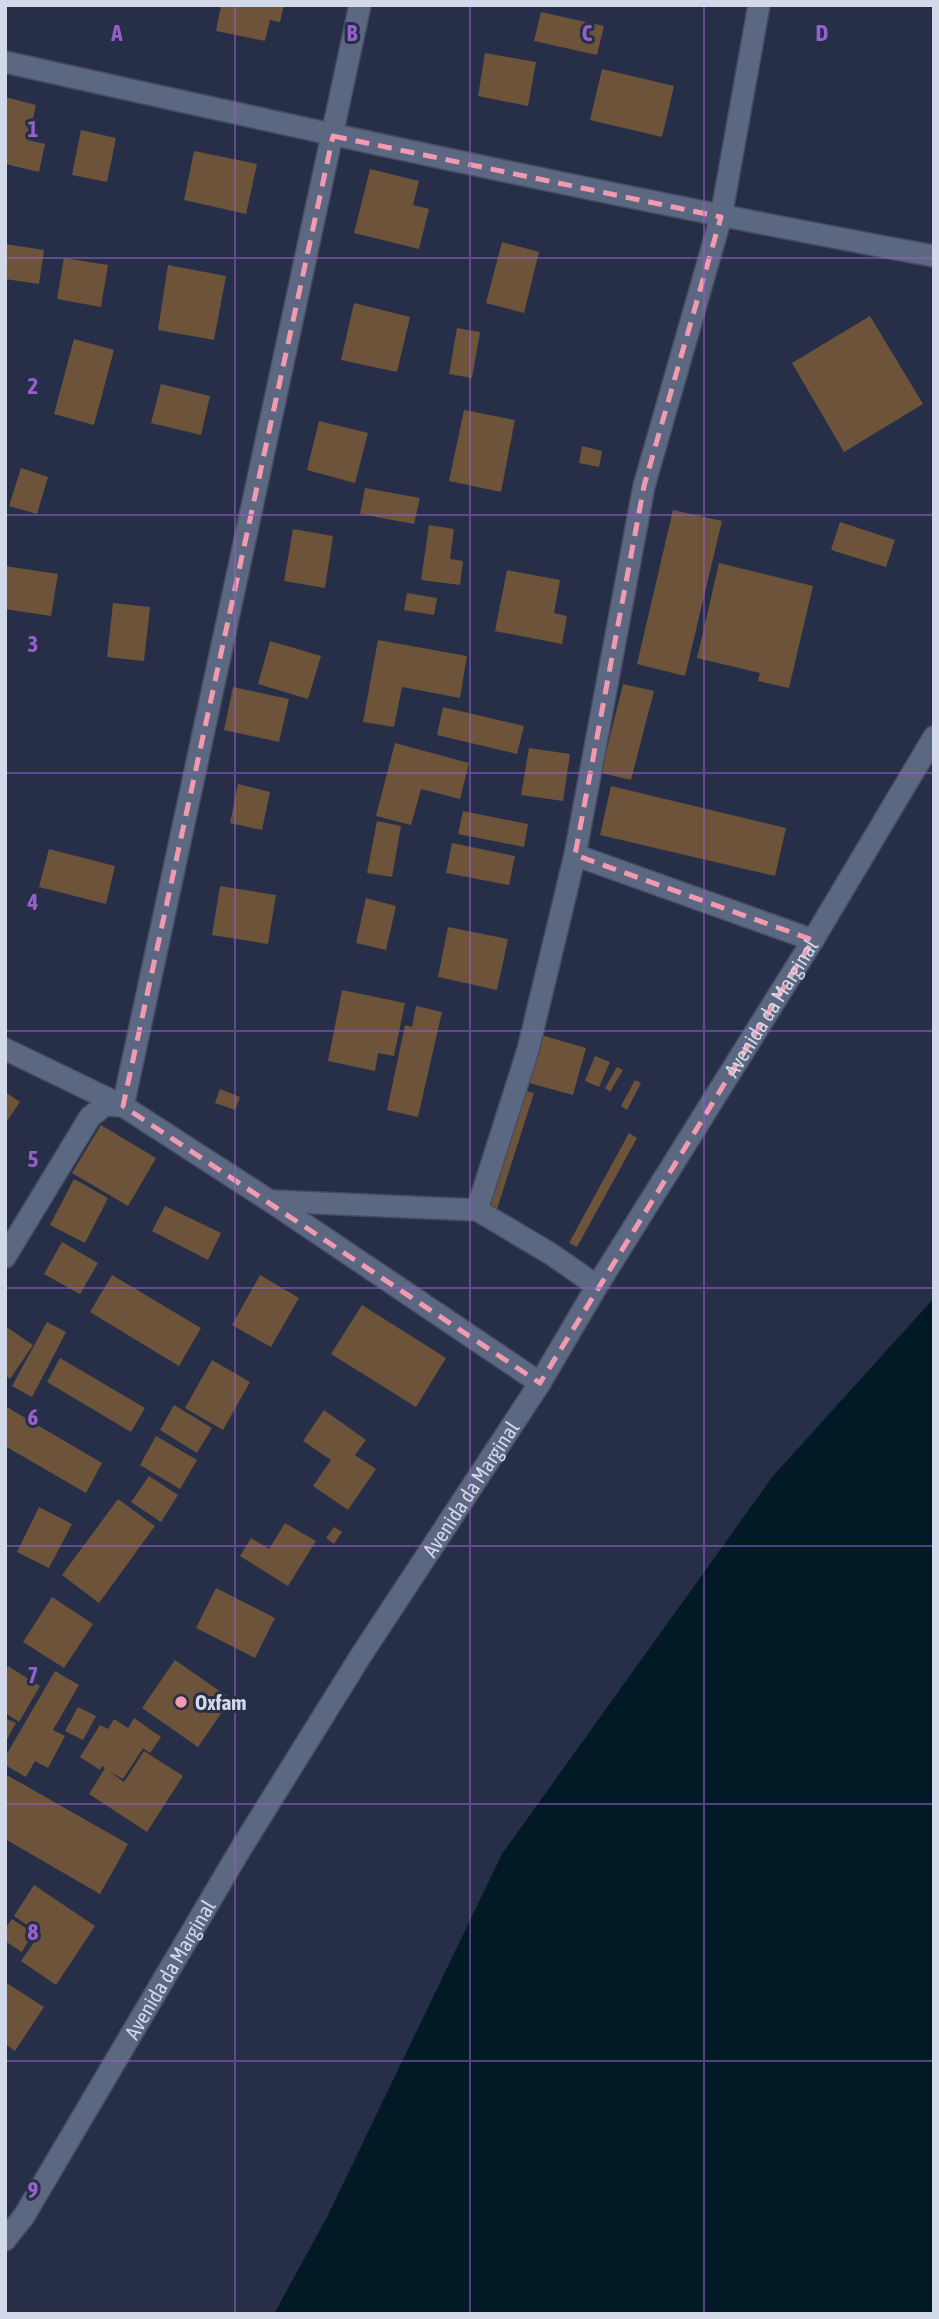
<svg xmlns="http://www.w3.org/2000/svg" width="939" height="2319" font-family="'Asap Condensed',sans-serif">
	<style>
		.water { fill: #011a26 }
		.building { fill: #6d533a }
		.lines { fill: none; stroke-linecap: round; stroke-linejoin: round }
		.minor-casing { stroke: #464d61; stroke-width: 24 }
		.minor { stroke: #5c6782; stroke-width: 21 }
		.marked { fill: none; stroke: #f29ab0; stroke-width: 5; stroke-dasharray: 14 9; stroke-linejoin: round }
		.grid { fill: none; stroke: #9560cb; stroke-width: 2; stroke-opacity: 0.55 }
		.poi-dot { fill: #f29ab0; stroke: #262f47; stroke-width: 2.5 }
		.labels { text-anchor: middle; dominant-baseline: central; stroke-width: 6; stroke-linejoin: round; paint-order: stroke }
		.street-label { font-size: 21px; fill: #d2d9e8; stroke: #262f47 }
		.poi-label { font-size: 21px; font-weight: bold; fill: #d2d9e8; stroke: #262f47; text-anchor: start }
		.grid-label { font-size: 23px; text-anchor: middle; font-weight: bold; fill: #9560cb; stroke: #262f47; stroke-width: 6; stroke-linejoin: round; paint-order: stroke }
	</style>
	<rect width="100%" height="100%" fill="#262f47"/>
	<!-- water -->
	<path class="water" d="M934,1298V2314H274L328,2215L502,1854L773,1476Z"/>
	<!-- building -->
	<path class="building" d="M221,5H284L280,22L270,20L265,41L216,31Z
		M541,12L604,26L597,55L534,41Z
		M485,53L536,62L528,106L478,96Z
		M602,69L674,86L662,137L590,120Z
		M5,97L36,105L28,140L45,144L39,172L5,164Z
		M81,130L116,138L107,182L72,175Z
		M194,151L257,164L246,214L184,200Z
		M370,169L419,181L413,205L429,209L419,249L354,233Z
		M502,242L539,252L524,313L486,303Z
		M5,244L44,250L39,284L5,279Z
		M64,258L108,265L101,307L57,299Z
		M168,265L226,276L214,340L158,330Z
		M354,303L410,317L397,372L341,360Z
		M870,316L923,404L844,452L792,363Z
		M457,328L480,332L472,378L449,374Z
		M74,339L114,350L94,425L54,414Z
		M161,384L210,396L201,435L151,423Z
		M464,410L515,420L501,492L449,481Z
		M319,421L368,433L355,483L307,470Z
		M582,446L602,451L599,467L579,463Z
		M21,468L48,477L37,514L9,506Z
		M365,488L420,498L414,524L360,514Z
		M673,510L722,521L685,676L637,664Z
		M840,522L895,540L886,567L831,550Z
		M429,525L454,529L450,559L463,561L460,585L421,580Z
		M293,529L333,536L325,588L284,581Z
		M719,563L813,586L789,688L758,681L760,673L697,658Z
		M5,566L58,574L51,616L5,609Z
		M507,570L560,580L554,613L567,616L562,644L495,631Z
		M407,593L437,598L434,615L404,610Z
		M113,603L150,607L144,661L107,657Z
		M378,640L467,656L460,698L402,687L394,727L363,722Z
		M270,641L321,656L308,699L258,684Z
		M623,684L654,691L631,780L601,773Z
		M233,687L289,699L279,742L224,730Z
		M443,707L524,726L517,754L437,735Z
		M395,743L469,763L460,799L421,789L411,825L376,816Z
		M529,748L570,754L563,801L521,795Z
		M238,784L270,792L262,830L230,823Z
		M611,786L786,828L775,876L600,835Z
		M463,811L528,824L524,847L458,834Z
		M377,821L401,826L392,877L367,873Z
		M452,843L515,856L509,885L446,873Z
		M49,849L115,866L106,904L39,887Z
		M220,886L276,895L268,944L212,935Z
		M366,898L396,906L386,950L356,943Z
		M448,927L508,939L497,990L438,977Z
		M342,990L405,1003L394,1056L378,1053L375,1071L328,1061Z
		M416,1006L442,1012L418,1117L387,1110L405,1025L412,1027Z
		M541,1035L586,1048L573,1095L529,1083Z
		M595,1056L610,1062L599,1087L585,1081Z
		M617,1067L623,1070L610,1092L605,1088Z
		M635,1080L641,1083L627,1110L621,1106Z
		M220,1089L240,1097L235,1110L215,1103Z
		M526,1091L534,1093L497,1209L489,1205Z
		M5,1092L20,1102L5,1124Z
		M101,1125L156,1158L128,1206L72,1173Z
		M629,1133L637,1138L577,1247L569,1243Z
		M74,1179L108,1198L85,1243L50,1225Z
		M165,1206L221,1233L208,1260L152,1231Z
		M62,1242L98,1263L80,1294L44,1274Z
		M112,1275L201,1328L179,1366L90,1312Z
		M260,1275L299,1298L271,1347L232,1325Z
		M362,1305L446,1358L416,1407L331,1354Z
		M47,1322L66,1332L32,1397L12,1386Z
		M5,1326L33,1345L10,1379L5,1375Z
		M60,1358L145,1408L131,1432L47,1382Z
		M212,1360L250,1382L223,1430L185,1408Z
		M174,1405L212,1428L197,1453L160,1430Z
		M5,1406L102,1463L86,1493L5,1446Z
		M324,1410L366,1440L355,1455L376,1469L348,1510L313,1486L331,1460L303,1441Z
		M156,1436L197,1460L180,1489L140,1465Z
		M149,1476L178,1495L161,1522L131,1502Z
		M118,1499L155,1526L99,1603L62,1575Z
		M39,1507L72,1524L49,1568L17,1552Z
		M285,1523L316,1541L288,1586L240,1556L251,1538L269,1549Z
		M334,1527L342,1532L334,1544L326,1538Z
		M216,1588L275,1618L255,1658L196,1628Z
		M52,1597L93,1624L64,1668L23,1642Z
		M175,1660L231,1699L198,1747L142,1708Z
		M8,1666L40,1686L19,1722L5,1713V1670Z
		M55,1671L79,1685L53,1730L65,1736L48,1768L35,1761L26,1777L5,1765V1757Z
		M78,1707L96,1716L83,1740L65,1731Z
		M5,1718L16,1723L5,1743Z
		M134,1718L161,1737L150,1753L143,1748L123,1779L110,1772L124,1782L144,1751L183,1776L147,1832L89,1794L105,1768L102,1766L100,1770L80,1757L100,1725L108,1729L114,1719L128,1728Z
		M5,1774L128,1844L100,1894L5,1839Z
		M34,1885L95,1926L56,1985L21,1961L40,1934L14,1916Z
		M12,1919L33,1933L22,1952L5,1941V1929Z
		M5,1982L44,2007L15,2051L5,2044Z"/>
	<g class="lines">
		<!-- minor casing -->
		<g class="minor-casing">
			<g id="minor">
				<path d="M5,62C314,131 623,199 934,256"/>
				<path d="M575,855L644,486L721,217L759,5"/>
				<path d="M5,1049L123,1106L270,1201L540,1383"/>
				<path d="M272,1201L477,1210L551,1254L597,1286"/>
				<path d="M477,1210L528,1050L575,855L813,940"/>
				<path d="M5,1257L90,1117L105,1105L123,1106L360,5"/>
				<path id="s1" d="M5,2240L24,2216L240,1850L360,1657L540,1383L597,1286L813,940L934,737"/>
			</g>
		</g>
		<!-- minor -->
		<use href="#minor" class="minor"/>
	</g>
	<!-- marked area -->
	<path class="marked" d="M333,136L721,217L644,486L575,855L813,940L540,1383L123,1106Z"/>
	<!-- grid -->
	<path class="grid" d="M235,5V2314M470,5V2314M704,5V2314M5,258H934M5,515H934M5,773H934M5,1031H934M5,1288H934M5,1546H934M5,1804H934M5,2061H934"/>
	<!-- markers -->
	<circle class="poi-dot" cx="181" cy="1702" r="7"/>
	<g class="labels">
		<!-- street labels -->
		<g class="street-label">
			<text stroke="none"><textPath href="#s1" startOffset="1451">Avenida da Marginal</textPath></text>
			<text stroke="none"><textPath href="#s1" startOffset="884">Avenida da Marginal</textPath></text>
			<text stroke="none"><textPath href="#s1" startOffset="317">Avenida da Marginal</textPath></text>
		</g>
		<!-- poi labels -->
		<g class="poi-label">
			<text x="195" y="1702">Oxfam</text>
		</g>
	</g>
	<g class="grid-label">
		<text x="117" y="41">A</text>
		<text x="352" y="41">B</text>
		<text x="587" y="41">C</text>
		<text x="822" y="41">D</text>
		<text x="33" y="137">1</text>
		<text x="33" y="394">2</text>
		<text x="33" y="652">3</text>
		<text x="33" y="910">4</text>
		<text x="33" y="1167">5</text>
		<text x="33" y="1425">6</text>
		<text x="33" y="1683">7</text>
		<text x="33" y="1940">8</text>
		<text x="33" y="2198">9</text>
	</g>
	<!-- border -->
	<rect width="939" height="2319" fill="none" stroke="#d2d9e8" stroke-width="14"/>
</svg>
